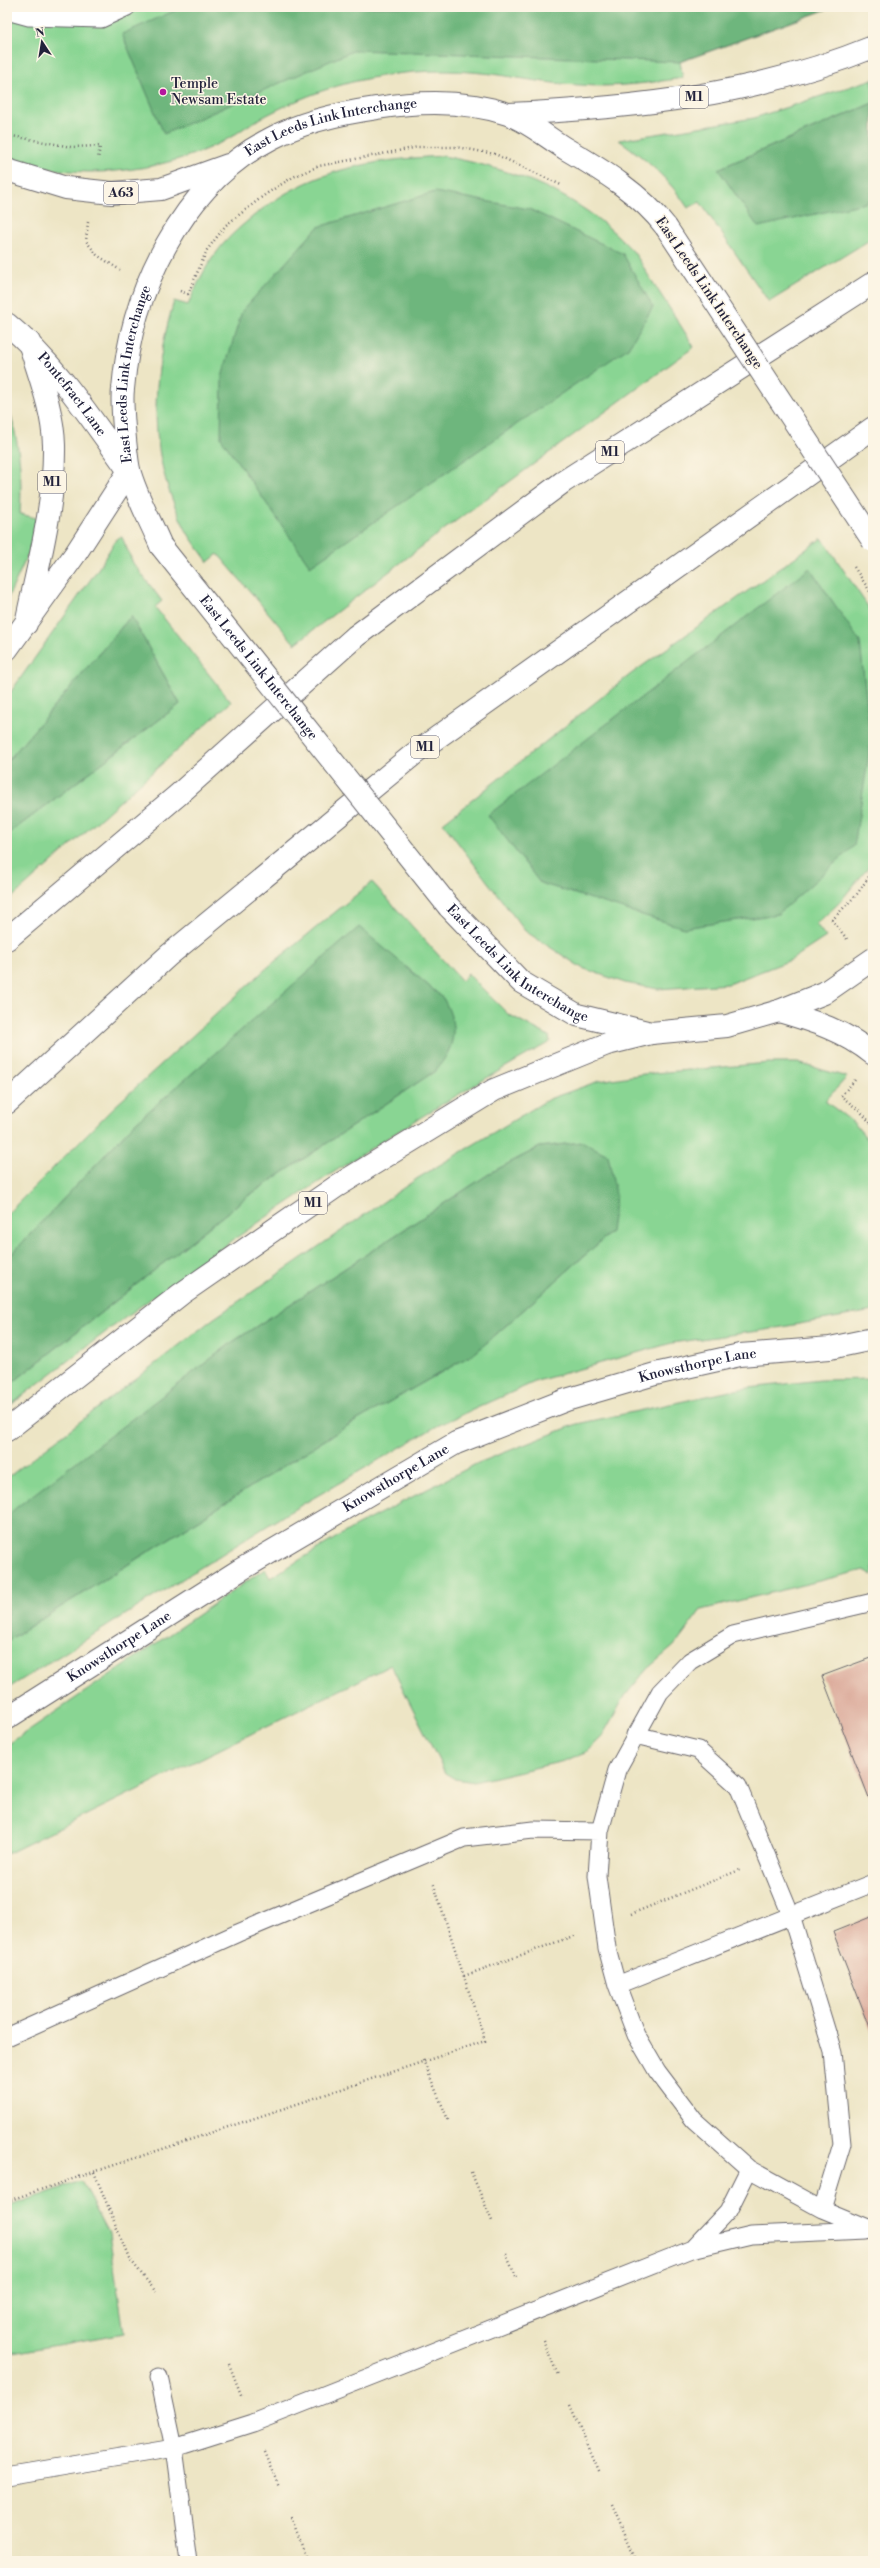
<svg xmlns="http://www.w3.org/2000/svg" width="880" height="2568" font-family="'Libre Bodoni',serif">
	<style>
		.green { fill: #89d593; stroke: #567c67 }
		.forest { fill: #6eb67d; stroke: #486c5c }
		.building { fill: #dcab9b }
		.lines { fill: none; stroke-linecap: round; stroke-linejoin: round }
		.service-casing { stroke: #69666b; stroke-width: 19 }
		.minor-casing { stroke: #69666b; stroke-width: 24 }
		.tertiary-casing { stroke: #69666b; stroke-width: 24 }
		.trunk-casing { stroke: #69666b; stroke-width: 24 }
		.motorway-casing { stroke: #69666b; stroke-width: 24 }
		.path { stroke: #69666b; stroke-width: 2.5; stroke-dasharray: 1 3; stroke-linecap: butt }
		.service { stroke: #fff; stroke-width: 17 }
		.minor { stroke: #fff; stroke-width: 22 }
		.tertiary { stroke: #fff; stroke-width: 22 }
		.trunk { stroke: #fff; stroke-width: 22 }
		.motorway { stroke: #fff; stroke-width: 22 }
		.trunk-bridge-casing { stroke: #69666b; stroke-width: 24; stroke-linecap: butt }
		.path-bridge { stroke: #69666b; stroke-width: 2.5; stroke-dasharray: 1 3; stroke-linecap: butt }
		.trunk-bridge { stroke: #fff; stroke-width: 22 }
		.poi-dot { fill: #b5179e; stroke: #fcf5e5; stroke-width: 1.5 }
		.labels { text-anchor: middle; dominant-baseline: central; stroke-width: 3; stroke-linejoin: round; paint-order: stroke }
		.shield { fill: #fcf5e5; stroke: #63616e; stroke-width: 1 }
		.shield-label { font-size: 13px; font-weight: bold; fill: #22223b }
		.poi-label { font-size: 14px; fill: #22223b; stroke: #fcf5e5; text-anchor: start }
		.street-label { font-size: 14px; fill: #22223b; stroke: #fcf5e5 }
	</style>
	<rect width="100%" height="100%" fill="#fcf5e5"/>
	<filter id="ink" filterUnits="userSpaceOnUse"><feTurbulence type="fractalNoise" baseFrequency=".025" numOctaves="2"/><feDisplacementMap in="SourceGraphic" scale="8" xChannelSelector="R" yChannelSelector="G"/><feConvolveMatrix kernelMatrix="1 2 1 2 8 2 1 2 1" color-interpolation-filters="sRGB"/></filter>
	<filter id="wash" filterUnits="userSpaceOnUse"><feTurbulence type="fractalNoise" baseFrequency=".012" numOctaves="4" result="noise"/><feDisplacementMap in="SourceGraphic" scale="16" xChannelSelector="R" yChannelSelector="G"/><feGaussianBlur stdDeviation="0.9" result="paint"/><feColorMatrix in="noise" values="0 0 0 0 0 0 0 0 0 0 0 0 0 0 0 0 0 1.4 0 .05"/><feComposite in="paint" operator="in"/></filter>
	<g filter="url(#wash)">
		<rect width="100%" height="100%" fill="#ede5c5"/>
		<!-- green -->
		<path class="green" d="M7,7H833L680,62L683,78C648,83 615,88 579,85C549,84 521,78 492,74C450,69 407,70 366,79C325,87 288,103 252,123C242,129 233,137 222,142C158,174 75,182 7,158Z
			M873,79V103L718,169L865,203L873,198V238L769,302L700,202L688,208C669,179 647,160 619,140L754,118Z
			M443,156C516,170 578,193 630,248C638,256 644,269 650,278C665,301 680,324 694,347L442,531L295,644L218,554L208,562C200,550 190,539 184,526C146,451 151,379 174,301L188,305C196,287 204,268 217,252C226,239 239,228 251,218C309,169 370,160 443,156Z
			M7,402C19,440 23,474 20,514L36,518L29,552L7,600Z
			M122,537L133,563L162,601L155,607L231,702L7,902V835L180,704L131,616L7,762V697L98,569L117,538Z
			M822,538L873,614V862L838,904L816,924L826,937L791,960L728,984L658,989L625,983L582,968L525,931L443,823L631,674Z
			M372,882L462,981L468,974L508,1014L549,1036L550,1042C357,1149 181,1271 7,1408V1387L248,1196L435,1071L443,998L359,928L133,1125L7,1259V1214L112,1109L268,967Z
			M769,1063H798L847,1077L825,1101L854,1123L873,1146V1311L765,1330L672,1343L537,1381L437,1426L286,1514L7,1689V1641L347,1426L475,1353L611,1232L583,1142L540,1147L492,1172L234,1341L7,1516V1478L213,1319L418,1178L549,1099L599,1081L644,1074Z
			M873,1379V1575L864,1570L701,1610L674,1646L647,1669L625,1696L601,1738L586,1752L564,1761L474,1782L455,1779L445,1773L391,1665L7,1854V1745L265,1569L270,1578L352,1528L478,1463L577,1424L740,1389L821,1380Z
			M81,2181L109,2233L124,2333L7,2354V2207Z"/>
		<!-- forest -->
		<path class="forest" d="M183,7H833L679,62L355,50L164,134L122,34Z
			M873,103V198L865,203L758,227L718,169Z
			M435,192L529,209L623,254L653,307L628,348L310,566L221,438L222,377L242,311L318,227Z
			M810,568L860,642L871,742L854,846L778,914L684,928L540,883L488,815Z
			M131,616L180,704L7,835V762Z
			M359,927L443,998C459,1026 456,1047 435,1071L248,1196L7,1387V1259L133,1125Z
			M583,1142L608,1155L616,1195L611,1232L475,1353L347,1426L7,1641V1516L17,1507L234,1341L492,1172L540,1147Z"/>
		<g id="blocks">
			<!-- building -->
			<path class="building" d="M873,1657V1808L822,1676Z
				M873,1916V2035L833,1932Z"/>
		</g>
	</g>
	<g filter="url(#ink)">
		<use href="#blocks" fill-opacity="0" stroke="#69666b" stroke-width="1"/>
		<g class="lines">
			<!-- service casing -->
			<g class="service-casing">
				<path id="service" d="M7,11L29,17L101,19L127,7
					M873,1602L733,1635L690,1661L660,1692L617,1770L600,1831L597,1876L607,1948L617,1985L636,2035L657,2071L694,2120L749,2169L822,2209L873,2230
					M635,1735L698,1750L738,1786L791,1915L833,2052L842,2144L822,2209
					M617,1985L873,1883
					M7,2037L238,1933L464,1838L533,1830L600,1831
					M692,2249L728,2211L749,2169
					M159,2377L174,2448L189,2561
					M7,2476L174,2448L253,2423L692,2249L751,2235L866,2230"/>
			</g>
			<!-- minor casing -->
			<g class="minor-casing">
				<g id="minor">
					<path id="s1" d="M7,1718L240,1570L456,1443L566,1400L655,1374L740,1355L830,1348L873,1339"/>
				</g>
			</g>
			<!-- tertiary casing -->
			<g class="tertiary-casing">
				<path id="tertiary" d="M779,1011C813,1021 845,1031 873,1054"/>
			</g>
			<!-- trunk casing -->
			<g class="trunk-casing">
				<g id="trunk">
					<path d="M7,170L66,188L112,193L161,189L228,165"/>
					<path id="s2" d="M7,324C56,364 92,420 129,471"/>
					<path id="s3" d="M161,546C151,522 136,496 129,470C126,455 121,404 123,389C131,291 182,184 272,138C304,121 342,113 377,108C419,101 466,100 508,114C528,121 548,138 566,149C602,170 641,194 666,227"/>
					<path id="s4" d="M449,907L521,982L577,1015L651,1033L727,1026L779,1011L824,993L873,959"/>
				</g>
			</g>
			<!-- motorway casing -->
			<g class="motorway-casing">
				<path id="motorway" d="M509,114C634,108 756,95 873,47
					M26,624C38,565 55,505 54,445C53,410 39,375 29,342
					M7,649L76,553L129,471
					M7,939L178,795L356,636L563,482L873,283
					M7,1103L169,955L414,754L873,428
					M7,1430L181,1294L337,1186L494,1090L607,1044L651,1033"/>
			</g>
			<!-- path -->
			<path class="path" d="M7,135L71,147L100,146L98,159
				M88,222L86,241L97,255L120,270
				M180,291L188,294L207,250L226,225L266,194L293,177L319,166L418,147H456L495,154L561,185
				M847,939L832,920L857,894L873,871
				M855,1080L841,1096L861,1112L873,1126
				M631,1914L742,1869
				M464,1976L576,1935
				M423,2060L449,2122
				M94,2172L129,2258L156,2292
				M471,2172L492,2221
				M7,2201L485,2041L433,1882
				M506,2254L516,2277
				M543,2340L558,2375
				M229,2364L242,2397
				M570,2405L600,2474
				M264,2451L279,2487
				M612,2504L635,2557
				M291,2518L308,2561"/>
			<!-- service -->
			<use href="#service" class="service"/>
			<!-- minor -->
			<use href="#minor" class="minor"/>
			<!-- tertiary -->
			<use href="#tertiary" class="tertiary"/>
			<!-- trunk -->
			<use href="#trunk" class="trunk"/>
			<!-- motorway -->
			<use href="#motorway" class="motorway"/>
			<!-- trunk-bridge casing -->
			<g class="trunk-bridge-casing">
				<g id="trunk-bridge">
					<path d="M666,227L873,541"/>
					<path id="s5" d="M161,546L449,907"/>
				</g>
			</g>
			<!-- path-bridge -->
			<path class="path-bridge" d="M854,567L873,596"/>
			<!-- trunk-bridge -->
			<use href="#trunk-bridge" class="trunk-bridge"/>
		</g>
	</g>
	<!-- markers -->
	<circle class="poi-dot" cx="163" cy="92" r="4"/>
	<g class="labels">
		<!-- shield labels -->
		<g class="shield">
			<rect x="680" y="86" width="28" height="22" rx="3"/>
			<rect x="104" y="182" width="34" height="22" rx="3"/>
			<rect x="596" y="441" width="28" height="22" rx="3"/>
			<rect x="38" y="471" width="28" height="22" rx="3"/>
			<rect x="411" y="736" width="28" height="22" rx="3"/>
			<rect x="299" y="1192" width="28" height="22" rx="3"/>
		</g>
		<g class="shield-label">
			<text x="694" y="97">M1</text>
			<text x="121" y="193">A63</text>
			<text x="610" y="452">M1</text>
			<text x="52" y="482">M1</text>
			<text x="425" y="747">M1</text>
			<text x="313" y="1203">M1</text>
		</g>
		<!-- poi labels -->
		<g class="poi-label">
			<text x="171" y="84">Temple<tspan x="171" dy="16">Newsam Estate</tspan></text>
		</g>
		<!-- street labels -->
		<g class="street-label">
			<text stroke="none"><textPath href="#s3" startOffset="528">East Leeds Link Interchange</textPath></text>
			<text transform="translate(709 293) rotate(56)">East Leeds Link Interchange</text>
			<text stroke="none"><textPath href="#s3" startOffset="180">East Leeds Link Interchange</textPath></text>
			<text stroke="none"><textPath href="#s2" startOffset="96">Pontefract Lane</textPath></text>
			<text stroke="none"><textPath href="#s5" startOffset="156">East Leeds Link Interchange</textPath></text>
			<text stroke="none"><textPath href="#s4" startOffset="90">East Leeds Link Interchange</textPath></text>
			<text stroke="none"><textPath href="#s1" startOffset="781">Knowsthorpe Lane</textPath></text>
			<text stroke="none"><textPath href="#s1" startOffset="457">Knowsthorpe Lane</textPath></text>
			<text stroke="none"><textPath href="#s1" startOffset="133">Knowsthorpe Lane</textPath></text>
		</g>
	</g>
	<!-- margin -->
	<rect width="880" height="2568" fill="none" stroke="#fcf5e5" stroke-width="24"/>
	<!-- north arrow -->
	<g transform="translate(42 42) rotate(348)" stroke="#fcf5e5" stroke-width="3" paint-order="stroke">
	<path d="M0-3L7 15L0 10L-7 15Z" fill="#22223b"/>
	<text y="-6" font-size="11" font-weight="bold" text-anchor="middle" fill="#22223b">N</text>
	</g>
</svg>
